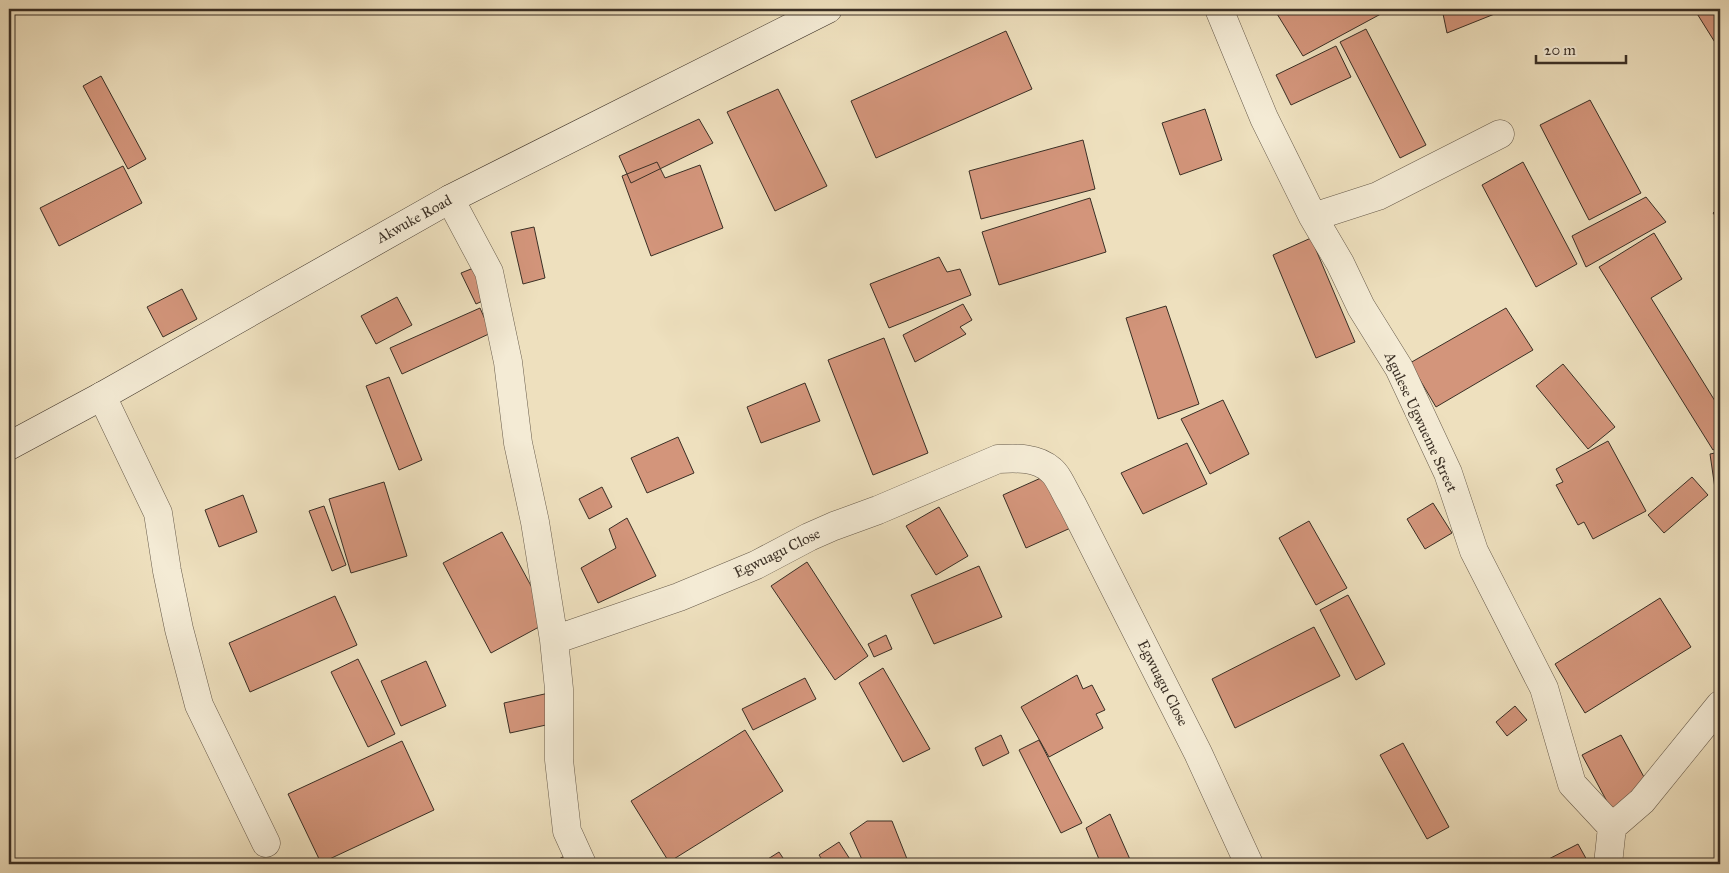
<svg xmlns="http://www.w3.org/2000/svg" width="1729" height="873" font-family="'IM FELL Great Primer',serif">
	<style>
		.building { fill: #d3957b; stroke: #3a2f25 }
		.lines { fill: none; stroke-linecap: round; stroke-linejoin: round }
		.minor-casing { stroke: #675b4b; stroke-width: 29 }
		.secondary-casing { stroke: #3a2f25; stroke-width: 29 }
		.minor { stroke: #f4ebd5; stroke-width: 28 }
		.secondary { stroke: #f4ebd5; stroke-width: 28 }
		.labels { text-anchor: middle; dominant-baseline: central; stroke-width: 5; stroke-linejoin: round; paint-order: stroke }
		.street-label { font-size: 15px; fill: #3a2f25; stroke: #f4ebd5 }
	</style>
	<rect width="100%" height="100%" fill="#eee0be"/>
	<filter id="stains"><feTurbulence type="fractalNoise" baseFrequency=".004" numOctaves="4"/><feColorMatrix values="0 0 0 0 .2 0 0 0 0 .09 0 0 0 0 .02 0 0 0 .5 -.17"/></filter>
	<radialGradient id="worn" r=".72"><stop offset=".6" stop-color="#630" stop-opacity="0"/><stop offset="1" stop-color="#630" stop-opacity=".3"/></radialGradient>
	<!-- building -->
	<path class="building" d="M1274,9H1390L1303,56Z
		M1442,9H1507L1447,33Z
		M1702,9L1720,10V41L1716,44L1696,12Z
		M1366,29L1426,145L1400,158L1340,42Z
		M1006,31L1032,89L876,158L851,101Z
		M1336,46L1351,77L1291,105L1276,75Z
		M101,76L146,159L128,169L83,86Z
		M778,89L827,186L775,211L727,112Z
		M1590,100L1641,193L1589,220L1540,125Z
		M1205,109L1222,160L1180,175L1162,123Z
		M699,119L713,143L631,183L619,156Z
		M1083,140L1095,189L981,219L969,171Z
		M657,162L665,178L700,165L723,228L651,256L622,176Z
		M1523,162L1577,264L1536,287L1482,185Z
		M123,166L142,203L59,246L40,208Z
		M1646,197L1666,222L1586,267L1572,236Z
		M1090,198L1106,252L999,285L982,232Z
		M1720,206V222L1713,213Z
		M534,227L545,278L523,284L511,232Z
		M1654,233L1682,279L1651,298L1720,409V446L1713,450L1599,267Z
		M1311,238L1355,342L1316,358L1273,255Z
		M939,257L947,272L960,269L971,295L889,328L870,284Z
		M476,267L491,297L476,304L461,273Z
		M182,289L197,319L163,337L147,307Z
		M397,297L412,325L376,344L361,316Z
		M963,304L972,320L960,327L966,334L915,362L903,335Z
		M1166,306L1199,404L1158,419L1126,318Z
		M480,308L491,333L402,374L390,348Z
		M1506,308L1533,350L1436,407L1410,363Z
		M884,338L928,453L873,475L828,360Z
		M1563,364L1615,427L1588,449L1536,386Z
		M389,377L422,460L399,470L366,386Z
		M805,383L820,421L761,443L747,407Z
		M1223,400L1249,454L1210,474L1181,419Z
		M678,437L694,473L647,493L631,458Z
		M1608,441L1646,511L1593,539L1584,522L1578,525L1556,485L1563,482L1556,469Z
		M1187,443L1207,484L1143,514L1121,473Z
		M1720,452V523L1710,454Z
		M1052,473L1075,526L1026,548L1003,495Z
		M1692,477L1708,495L1664,533L1648,515Z
		M384,482L407,556L351,573L329,499Z
		M602,487L612,507L589,519L579,499Z
		M243,495L257,532L219,547L205,510Z
		M1433,503L1452,533L1425,549L1407,519Z
		M324,506L346,565L332,571L309,511Z
		M939,507L968,556L936,575L906,526Z
		M627,518L656,576L598,603L581,568L616,548L609,529Z
		M1309,521L1347,588L1316,605L1279,538Z
		M502,532L550,621L491,653L443,563Z
		M807,562L868,656L835,680L771,586Z
		M979,566L1002,617L934,644L911,595Z
		M1348,595L1385,664L1356,680L1320,610Z
		M335,596L357,645L250,692L229,643Z
		M1660,598L1691,647L1585,713L1555,664Z
		M1314,627L1340,676L1235,728L1212,679Z
		M886,635L892,649L874,657L868,644Z
		M358,659L395,734L368,747L331,672Z
		M426,661L446,706L401,726L381,681Z
		M883,668L930,749L903,762L859,683Z
		M1077,675L1083,689L1092,685L1105,710L1096,714L1103,728L1049,757L1021,707Z
		M805,678L816,699L753,730L742,709Z
		M549,693L555,723L510,733L504,703Z
		M1515,706L1527,720L1507,736L1496,722Z
		M745,730L783,791L669,862L631,801Z
		M1001,735L1009,753L983,766L975,748Z
		M1621,735L1650,788L1611,809L1582,755Z
		M1039,740L1082,823L1061,833L1019,750Z
		M402,741L434,810L321,863L288,794Z
		M1403,743L1449,827L1427,839L1380,755Z
		M1110,814L1132,864H1101L1086,828Z
		M867,821H892L909,864H864L850,833Z
		M839,842L853,864H825L819,855Z
		M1578,844L1588,862L1583,864H1539Z
		M779,852L787,864H760Z
		M565,856L570,864H548Z"/>
	<g class="lines">
		<!-- minor casing -->
		<g class="minor-casing">
			<path id="minor" d="M1219,9L1264,118L1313,217L1340,263L1361,307L1399,368L1448,473L1474,551L1544,688L1572,784L1612,827L1608,864
				M450,199L489,272L508,362L518,443L535,522L554,640L559,689V760L567,831L582,864
				M1313,217L1378,196L1500,134
				M102,396L158,513L167,571L179,629L199,705L266,843
				M554,640L679,597L756,565L809,537L834,526L878,510L998,459C1016,458 1037,457 1051,470C1059,476 1066,495 1072,504L1198,753L1249,864
				M1612,827L1642,801L1720,705"/>
		</g>
		<!-- secondary casing -->
		<g class="secondary-casing">
			<path id="secondary" d="M9,446L102,396L450,199L828,9"/>
		</g>
		<!-- minor -->
		<use href="#minor" class="minor"/>
		<!-- secondary -->
		<use href="#secondary" class="secondary"/>
	</g>
	<g class="labels">
		<!-- street labels -->
		<g class="street-label">
			<text transform="translate(414 219) rotate(-29)">Akwuke Road</text>
			<text transform="translate(1421 422) rotate(65)">Agulese Ugwueme Street</text>
			<text transform="translate(777 553) rotate(-26)">Egwuagu Close</text>
			<text transform="translate(1163 683) rotate(63)">Egwuagu Close</text>
		</g>
	</g>
	<!-- margin -->
	<rect width="1729" height="873" fill="none" stroke="#eee0be" stroke-width="30"/>
	<rect x="10" y="10" width="1709" height="853" fill="none" stroke="#3a2f25" stroke-width="2.5"/>
	<rect x="15" y="15" width="1699" height="843" fill="none" stroke="#3a2f25"/>
	<!-- scale -->
	<path d="M1536 55v8h90v-8" fill="none" stroke="#3a2f25" stroke-width="2.5"/>
	<text x="1544" y="55" font-size="15" fill="#3a2f25" stroke="#f4ebd5" stroke-width="4" paint-order="stroke">20 m</text>
	<rect width="100%" height="100%" filter="url(#stains)"/>
	<rect width="100%" height="100%" fill="url(#worn)"/>
</svg>
